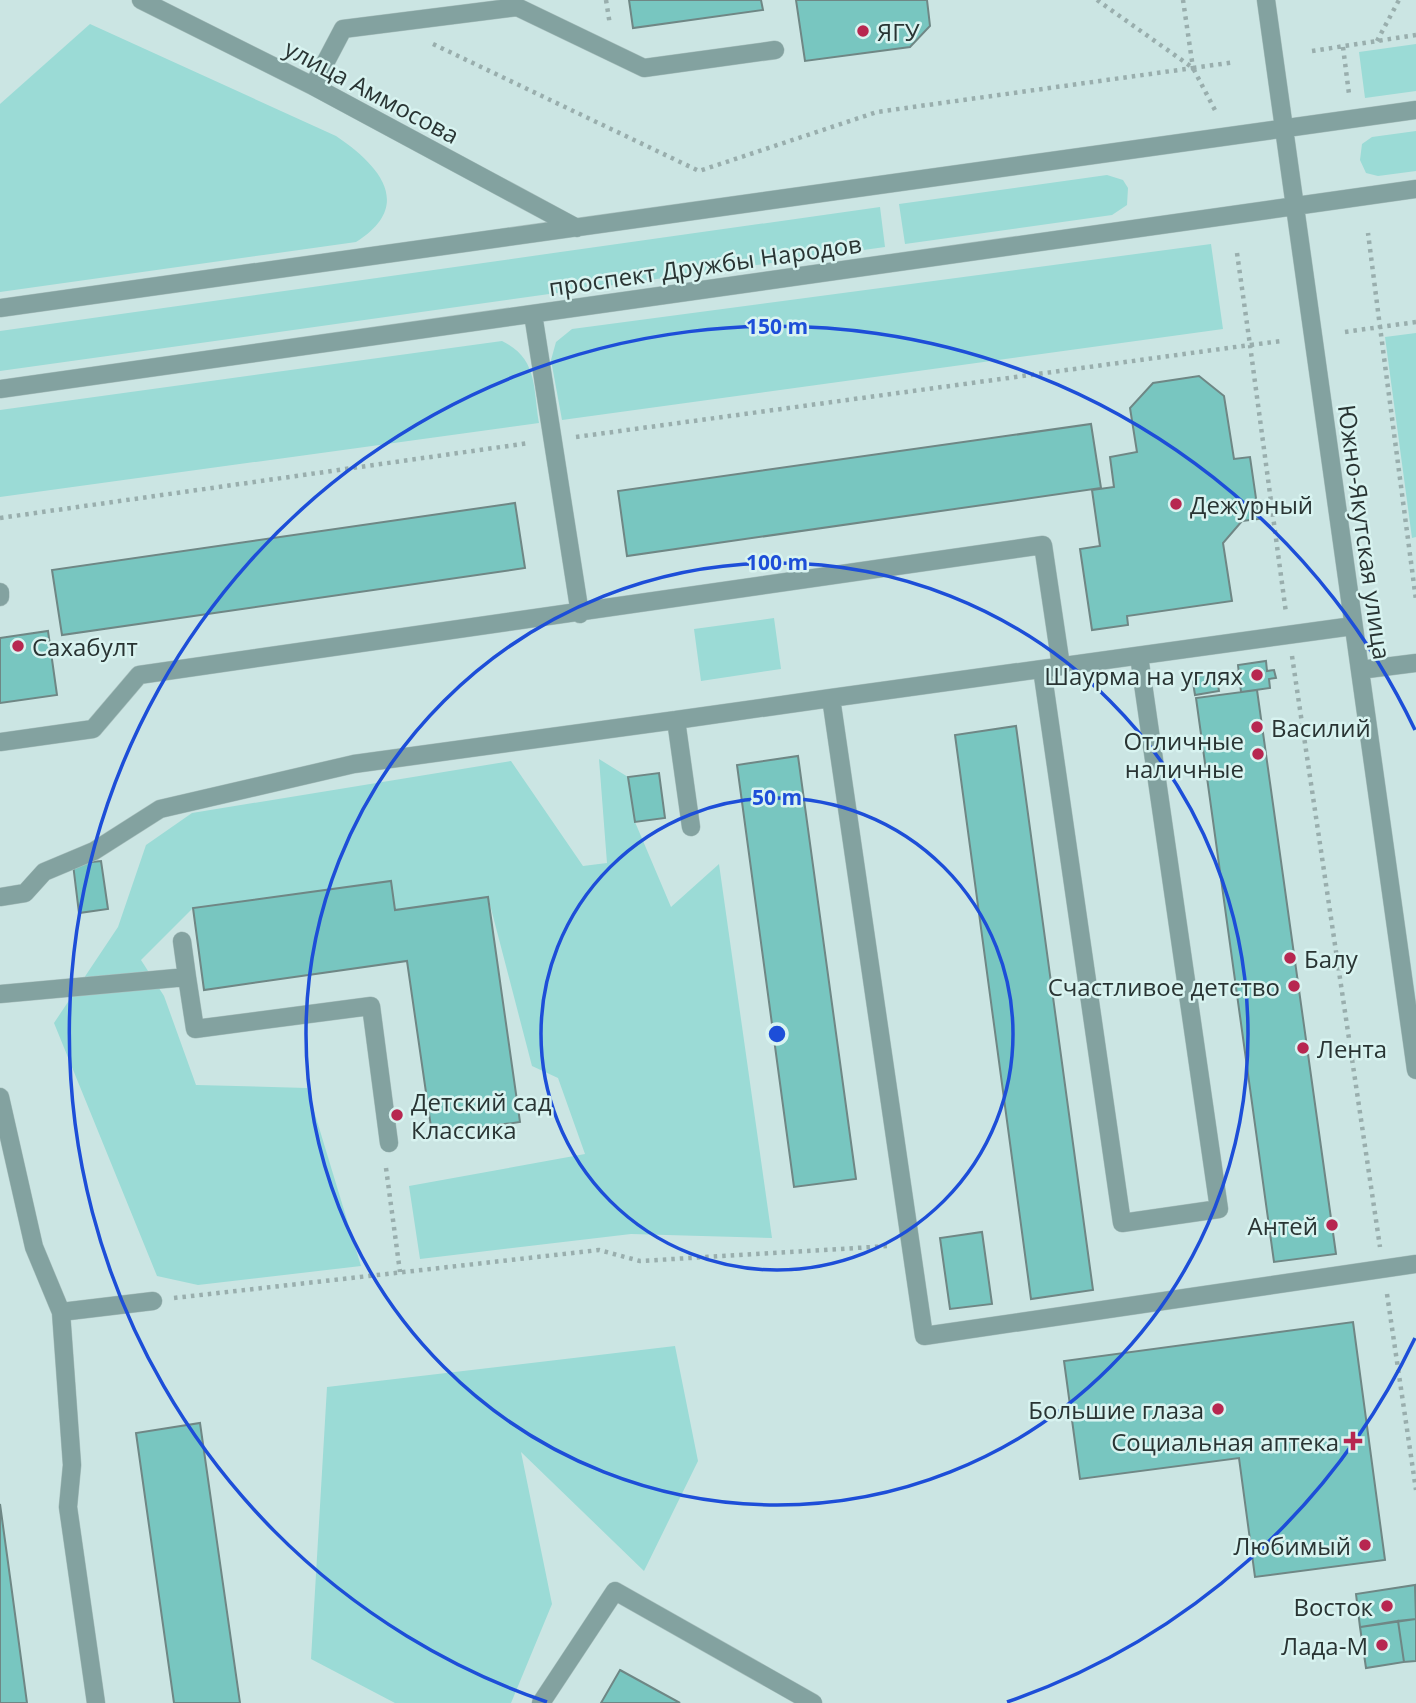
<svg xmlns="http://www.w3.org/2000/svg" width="1416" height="1703" font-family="'Open Sans',sans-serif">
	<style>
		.green { fill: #9bdbd6 }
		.building { fill: #78c6c0; stroke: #6f8785; stroke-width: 2 }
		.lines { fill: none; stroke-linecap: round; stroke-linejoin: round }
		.minor-casing { stroke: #abc2c0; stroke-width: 19 }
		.path { stroke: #99aead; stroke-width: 4.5; stroke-dasharray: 3.5 5; stroke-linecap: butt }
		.minor { stroke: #83a2a0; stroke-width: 18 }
		.ring { fill: none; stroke: #1d4ed8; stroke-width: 3.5 }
		.poi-dot { fill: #b72750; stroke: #d8f3f0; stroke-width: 2.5 }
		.labels { text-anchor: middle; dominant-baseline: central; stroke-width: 5; stroke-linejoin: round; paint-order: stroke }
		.poi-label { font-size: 24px; fill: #293433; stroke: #d8f3f0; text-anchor: end }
		.street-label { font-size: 24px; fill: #293433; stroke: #d8f3f0 }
		.centre { fill: #1d4ed8; stroke: #d8f3f0; stroke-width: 3.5 }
		.ring-label { font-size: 21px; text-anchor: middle; font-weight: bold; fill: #1d4ed8; stroke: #d8f3f0; stroke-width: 5; stroke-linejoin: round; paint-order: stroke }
	</style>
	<rect width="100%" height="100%" fill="#cbe5e3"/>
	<!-- green -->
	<path class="green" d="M90,24L336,136C379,165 415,205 356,242L0,292V104Z
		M1416,44V91L1365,98L1359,52Z
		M1416,131V171L1378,176L1366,173L1360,160L1362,144L1372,137Z
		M1107,175L1123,180L1128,188L1127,205L1112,215L905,244L899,204Z
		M880,207L885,247L0,371V331Z
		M1211,244L1223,329L562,420L551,360L556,342L572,329Z
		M1416,333V537L1412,538L1385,337Z
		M502,341C538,358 533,388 539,423L0,497V410Z
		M774,618L781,669L701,681L694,629Z
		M599,759L628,777L635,822L671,907L719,864L772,1238L631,1234L420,1259L409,1186L585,1154L558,1078L532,1066L488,897L395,910L391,881L193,908L141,960L164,996L196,1085L307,1088L361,1266L198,1285L157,1276L54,1023L118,927L146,845L192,813L511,761L583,866L607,863Z
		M675,1346L698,1461L644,1571L521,1452L552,1604L511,1703H395L311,1659L327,1387Z"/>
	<!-- building -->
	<path class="building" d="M629,0H761L763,10L633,28Z
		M796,0H927L930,26L910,47L805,61Z
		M1199,376L1224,396L1234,459L1250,457L1259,519L1242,521L1223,543L1232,601L1127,616L1128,625L1092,630L1080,549L1100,546L1092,490L1114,487L1110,457L1137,452L1130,408L1153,383Z
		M1091,424L1101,488L627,556L618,491Z
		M515,503L525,568L62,635L52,570Z
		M48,631L57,695L0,703V638Z
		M1266,661L1267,671L1274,670L1276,678L1269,679L1270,688L1241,692L1238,665Z
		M1216,674L1219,691L1195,695L1192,676Z
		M1257,690L1336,1254L1274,1262L1196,698Z
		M1016,726L1093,1290L1031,1299L955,735Z
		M798,756L856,1179L794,1187L737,765Z
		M659,773L665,818L635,822L628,777Z
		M101,861L108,909L79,913L73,864Z
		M391,881L395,910L488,897L520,1122L432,1134L407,961L204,990L193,908Z
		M982,1232L992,1304L950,1309L940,1238Z
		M1353,1322L1385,1560L1255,1577L1239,1458L1080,1479L1064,1361Z
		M200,1423L240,1703H174L136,1433Z
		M0,1504L10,1577L27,1703H0Z
		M1415,1585L1416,1619L1360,1627L1356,1594Z
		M1416,1619V1661L1404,1662L1398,1621Z
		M1398,1621L1404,1662L1366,1668L1360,1627Z
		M620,1670L680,1703H601Z"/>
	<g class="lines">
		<!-- minor casing -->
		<g class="minor-casing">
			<path id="minor" d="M141,0L313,86L577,228
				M1266,0L1416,1070
				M313,86L343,29L517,7L644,68L775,50
				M0,308L1416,110
				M533,314L580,614
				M0,389L1416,189
				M0,592V597
				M1353,626L831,698L924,1336L1416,1264
				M1042,669L1122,1223L1219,1209L1139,656
				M1360,670L1416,663
				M0,742L93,729L139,675L1043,545L1061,666
				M691,827L676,720L831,698
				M0,897L25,893L44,872L94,851L160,809L354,764L676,720
				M182,941L187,977
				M0,994L187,977L195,1029L371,1006L389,1143
				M0,1097L34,1247L61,1312L72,1465L68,1507L96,1703
				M61,1312L153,1301
				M541,1703L615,1591L813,1703"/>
		</g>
		<!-- path -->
		<path class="path" d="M606,0L610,25
			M1097,0L1193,68L1217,114
			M1377,41L1399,0
			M433,44L699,171L877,112L1193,68L1183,0
			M1343,47L1349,94
			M1312,51L1416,35
			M1193,68L1235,62
			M1237,253L1250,345L1282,341
			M1416,322L1380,327L1416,600
			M1345,332L1380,327L1368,233
			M576,437L1250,345L1286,613
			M0,518L529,443
			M1292,656L1380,1247
			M386,1168L400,1272
			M1387,1294L1416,1490
			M174,1298L599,1250L640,1261L889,1246"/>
		<!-- minor -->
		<use href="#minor" class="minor"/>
	</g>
	<!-- distance rings -->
	<g class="ring">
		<circle cx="777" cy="1034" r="236"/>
		<circle cx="777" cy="1034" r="471"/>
		<path d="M1415 1338A707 707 0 0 1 1007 1702M547 1702A707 707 0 1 1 1415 730"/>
	</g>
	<!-- markers -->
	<g class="poi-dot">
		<circle cx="863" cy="31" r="7"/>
		<circle cx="1176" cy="504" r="7"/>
		<circle cx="18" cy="646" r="7"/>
		<circle cx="1257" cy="675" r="7"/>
		<circle cx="1257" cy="727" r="7"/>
		<circle cx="1258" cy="754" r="7"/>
		<circle cx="1290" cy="958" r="7"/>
		<circle cx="1294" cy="986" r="7"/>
		<circle cx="1303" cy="1048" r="7"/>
		<circle cx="397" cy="1115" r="7"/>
		<circle cx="1332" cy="1225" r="7"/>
		<circle cx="1218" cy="1409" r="7"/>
		<path d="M1349.5 1430.5h7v7h7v7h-7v7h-7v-7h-7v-7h7z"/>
		<circle cx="1365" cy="1545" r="7"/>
		<circle cx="1387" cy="1606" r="7"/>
		<circle cx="1382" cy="1645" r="7"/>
	</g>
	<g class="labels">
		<!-- poi labels -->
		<g class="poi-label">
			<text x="877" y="31" text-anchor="start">ЯГУ</text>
			<text x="1190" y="504" text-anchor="start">Дежурный</text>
			<text x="32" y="646" text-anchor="start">Сахабулт</text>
			<text x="1243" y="675">Шаурма на углях</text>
			<text x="1271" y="727" text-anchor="start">Василий</text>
			<text x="1244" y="740">Отличные<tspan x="1244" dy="28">наличные</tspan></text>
			<text x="1304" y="958" text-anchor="start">Балу</text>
			<text x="1280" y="986">Счастливое детство</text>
			<text x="1317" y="1048" text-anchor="start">Лента</text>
			<text x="411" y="1101" text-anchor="start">Детский сад<tspan x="411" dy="28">Классика</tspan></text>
			<text x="1318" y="1225">Антей</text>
			<text x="1204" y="1409">Большие глаза</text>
			<text x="1339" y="1441">Социальная аптека</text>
			<text x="1351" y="1545">Любимый</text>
			<text x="1373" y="1606">Восток</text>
			<text x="1368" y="1645">Лада-М</text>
		</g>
		<!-- street labels -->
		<g class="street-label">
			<text transform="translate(372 91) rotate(28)">улица Аммосова</text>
			<text transform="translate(705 265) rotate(-8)">проспект Дружбы Народов</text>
			<text transform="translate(1365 532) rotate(82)">Южно-Якутская улица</text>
		</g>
	</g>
	<circle cx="777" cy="1034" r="10" class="centre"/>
	<g class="ring-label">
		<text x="777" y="334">150 m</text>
		<text x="777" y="570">100 m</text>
		<text x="777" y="805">50 m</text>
	</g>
</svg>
